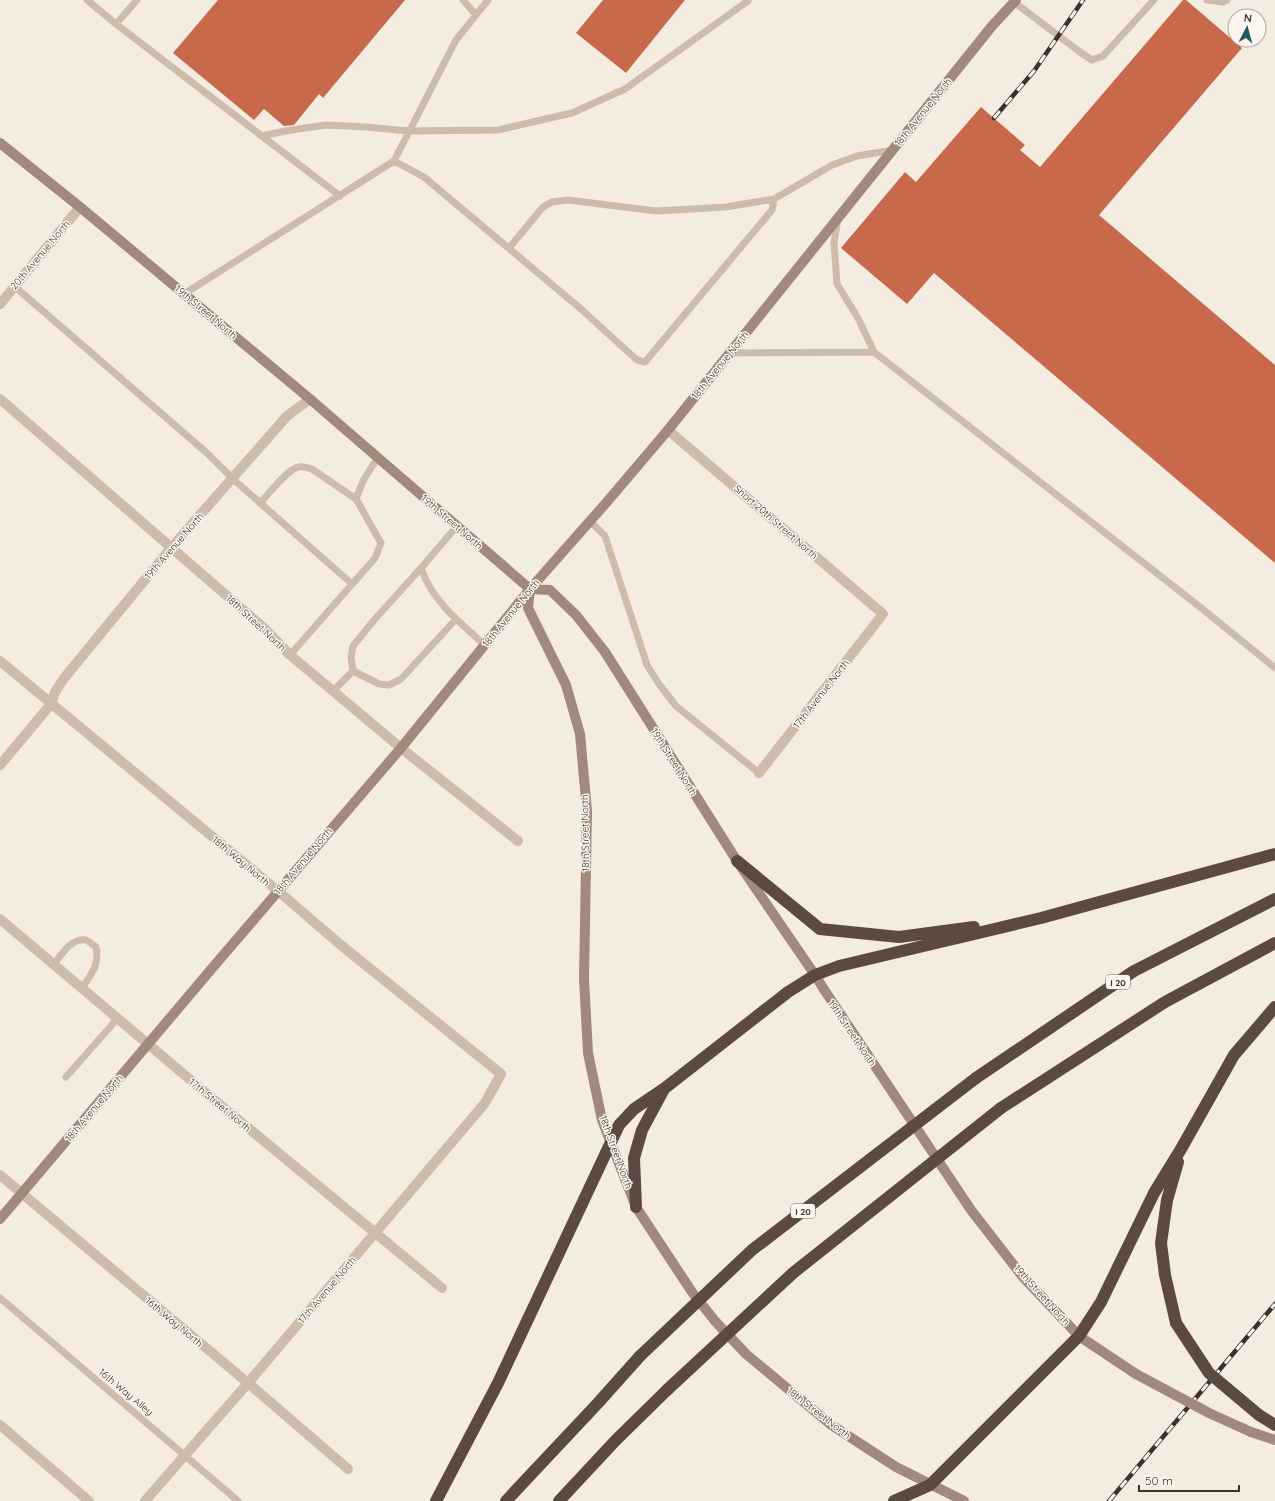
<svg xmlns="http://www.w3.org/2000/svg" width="1275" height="1501" font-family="Quicksand,sans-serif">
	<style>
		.building { fill: #c8694b }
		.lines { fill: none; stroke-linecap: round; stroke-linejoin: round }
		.lane { stroke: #cdbbac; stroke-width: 7 }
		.street { stroke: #cdbbac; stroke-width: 10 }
		.secondary { stroke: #a18a7d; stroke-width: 10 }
		.highway { stroke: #5c4a42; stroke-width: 12 }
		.rail-casing { stroke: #3b302b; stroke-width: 4.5 }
		.rail { stroke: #fbf5ee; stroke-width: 3; stroke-dasharray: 9; stroke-linecap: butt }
		.secondary-bridge { stroke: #a18a7d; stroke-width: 10 }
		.highway-bridge { stroke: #5c4a42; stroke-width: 12 }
		.labels { text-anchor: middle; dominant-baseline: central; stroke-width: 3; stroke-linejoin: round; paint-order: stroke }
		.shield { fill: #fbf5ee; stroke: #756b66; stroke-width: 1 }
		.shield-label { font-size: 9px; font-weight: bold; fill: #3b302b }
		.street-label { font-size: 10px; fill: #3b302b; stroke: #fbf5ee }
	</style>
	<rect width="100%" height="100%" fill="#f4ebe1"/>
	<!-- building -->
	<path class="building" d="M218,0H405L323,98L319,94L294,125L284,126L264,109L254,120L173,53Z
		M603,0H685L626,73L576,33Z
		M1183,0H1186L1242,48L1099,215L1275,365V563L934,273L907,304L841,248L905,172L916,182L981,107L1025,145L1020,150L1040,167Z"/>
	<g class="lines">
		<!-- lane -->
		<path class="lane" d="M87,0L116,24
			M137,0L116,24L340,196
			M463,0L476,15
			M1207,0L1223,2L1227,0
			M1014,2L1080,52L1092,60L1103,56L1154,0
			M262,136L285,131L326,125L366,127L409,131L498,130L572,113L625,89L748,1L746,0
			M394,161L424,177L581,309L637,360L645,362L772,210L774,199
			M838,218L834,243L837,284L858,318L874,352
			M509,248L543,207L552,202L568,200L656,211L726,207L774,199L832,165L857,156L893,150
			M14,286L207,453L233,479L352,584
			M184,294L394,161L456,40L488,0
			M730,353L874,352L1200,607L1275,668
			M260,503C269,494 287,469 299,467C304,466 307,467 312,469L356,499
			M590,521L605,536L647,665L659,684L676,706L759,773
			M457,526L421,568C432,601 460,623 485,645
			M421,568L375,619L353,646L351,657L353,671L379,684L389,685L401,679L456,619
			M290,655L375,558L381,543L356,499L363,481L378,457
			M333,691L353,671
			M54,964C61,955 72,937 86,940C89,941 93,945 96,947C100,964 91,975 82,988
			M66,1077L118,1018
			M0,1298L238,1501"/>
		<!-- street -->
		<path class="street" d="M0,304L80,207
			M0,399L264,628L290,655L401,748L518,841
			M668,430L883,614L759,773
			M0,661L278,891L342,946L501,1074L485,1103L248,1383L145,1501
			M0,765L51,704L55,692L65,677L171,548L287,416L310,399
			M0,919L213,1099L442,1288
			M0,1175L248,1383L348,1469
			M0,1425L89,1501"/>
		<!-- secondary -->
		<path class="secondary" d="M0,143L80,207L310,399L530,589L550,590L576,615L605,652L737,861L815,975L823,988L971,1210L1023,1277L1079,1336L1136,1374
			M530,589L528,608L566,685L580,734L587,811L584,979L588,1053L602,1120L636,1207L692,1292L715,1321L746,1354L830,1424L896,1467L964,1501
			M0,1219L214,966L401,748L530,589L606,503L668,430L992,26L1016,0
			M1251,1432L1275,1440"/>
		<!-- highway -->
		<path class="highway" d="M737,861L820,929L899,937L974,927
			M976,1078L1134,971L1275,899
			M1001,1108L1165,1002L1275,943
			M636,1207L634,1158L642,1130L663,1091
			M1176,1323L1165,1275L1161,1243L1167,1200L1178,1162
			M1259,1415L1275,1425
			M436,1501L498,1383L619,1125L634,1109L665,1088L788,992L815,975L839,966L1041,918L1275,854
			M506,1501L598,1403L640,1356
			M559,1501L616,1440L667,1390
			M894,1501L930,1485L1079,1336L1101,1302L1154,1193L1181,1149L1234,1055L1275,1007"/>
		<!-- rail casing -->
		<g class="rail-casing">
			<path id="rail" d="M994,118L1034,71L1083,0
				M1109,1501L1275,1304"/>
		</g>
		<!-- rail -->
		<use href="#rail" class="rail"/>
		<!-- secondary-bridge -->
		<path class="secondary-bridge" d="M1136,1374L1209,1413L1251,1432"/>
		<!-- highway-bridge -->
		<path class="highway-bridge" d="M1176,1323L1209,1373L1259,1415
			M640,1356L752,1250L976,1078
			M667,1390L793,1273L1001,1108"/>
	</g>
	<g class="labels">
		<!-- shield labels -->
		<g class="shield">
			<rect x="1106" y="975" width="24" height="14" rx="3"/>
			<rect x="791" y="1204" width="24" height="14" rx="3"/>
		</g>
		<g class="shield-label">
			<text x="1118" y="982">I 20</text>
			<text x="803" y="1211">I 20</text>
		</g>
		<!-- street labels -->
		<g class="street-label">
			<text transform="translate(923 112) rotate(-51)">18th Avenue North</text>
			<text transform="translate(40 255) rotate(-50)">20th Avenue North</text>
			<text transform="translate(206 312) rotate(40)">19th Street North</text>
			<text transform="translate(720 365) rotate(-51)">18th Avenue North</text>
			<text transform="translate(452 522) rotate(41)">19th Street North</text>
			<text transform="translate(776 522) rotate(41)">Short 20th Street North</text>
			<text transform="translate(174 546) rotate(-49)">19th Avenue North</text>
			<text transform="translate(511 613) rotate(-51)">18th Avenue North</text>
			<text transform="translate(256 623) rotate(43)">18th Street North</text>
			<text transform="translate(821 694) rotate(-52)">17th Avenue North</text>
			<text transform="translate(674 762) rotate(58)">19th Street North</text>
			<text transform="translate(585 833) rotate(-91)">18th Street North</text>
			<text transform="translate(241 861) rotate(40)">18th Way North</text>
			<text transform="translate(303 861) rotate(-50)">18th Avenue North</text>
			<text transform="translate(852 1033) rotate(56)">19th Street North</text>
			<text transform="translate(220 1105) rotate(40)">17th Street North</text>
			<text transform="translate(94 1108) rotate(-50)">18th Avenue North</text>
			<text transform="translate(616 1152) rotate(70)">18th Street North</text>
			<text transform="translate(327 1290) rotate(-50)">17th Avenue North</text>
			<text transform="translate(1042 1295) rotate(48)">19th Street North</text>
			<text transform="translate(174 1322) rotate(40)">16th Way North</text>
			<text transform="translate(126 1392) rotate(40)">16th Way Alley</text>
			<text transform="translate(819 1413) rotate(38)">18th Street North</text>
		</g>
	</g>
	<!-- north arrow -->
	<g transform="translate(1247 28) rotate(6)"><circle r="19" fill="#fbf5ee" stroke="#aea6a0"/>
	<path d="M0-3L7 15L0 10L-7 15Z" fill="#1f5a5e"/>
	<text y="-6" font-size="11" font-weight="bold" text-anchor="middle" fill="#3b302b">N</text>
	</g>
	<!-- scale -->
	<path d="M1139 1485v6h100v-6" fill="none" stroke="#3b302b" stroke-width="2"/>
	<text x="1145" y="1485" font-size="12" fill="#3b302b" stroke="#fbf5ee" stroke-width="3" paint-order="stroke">50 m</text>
</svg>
